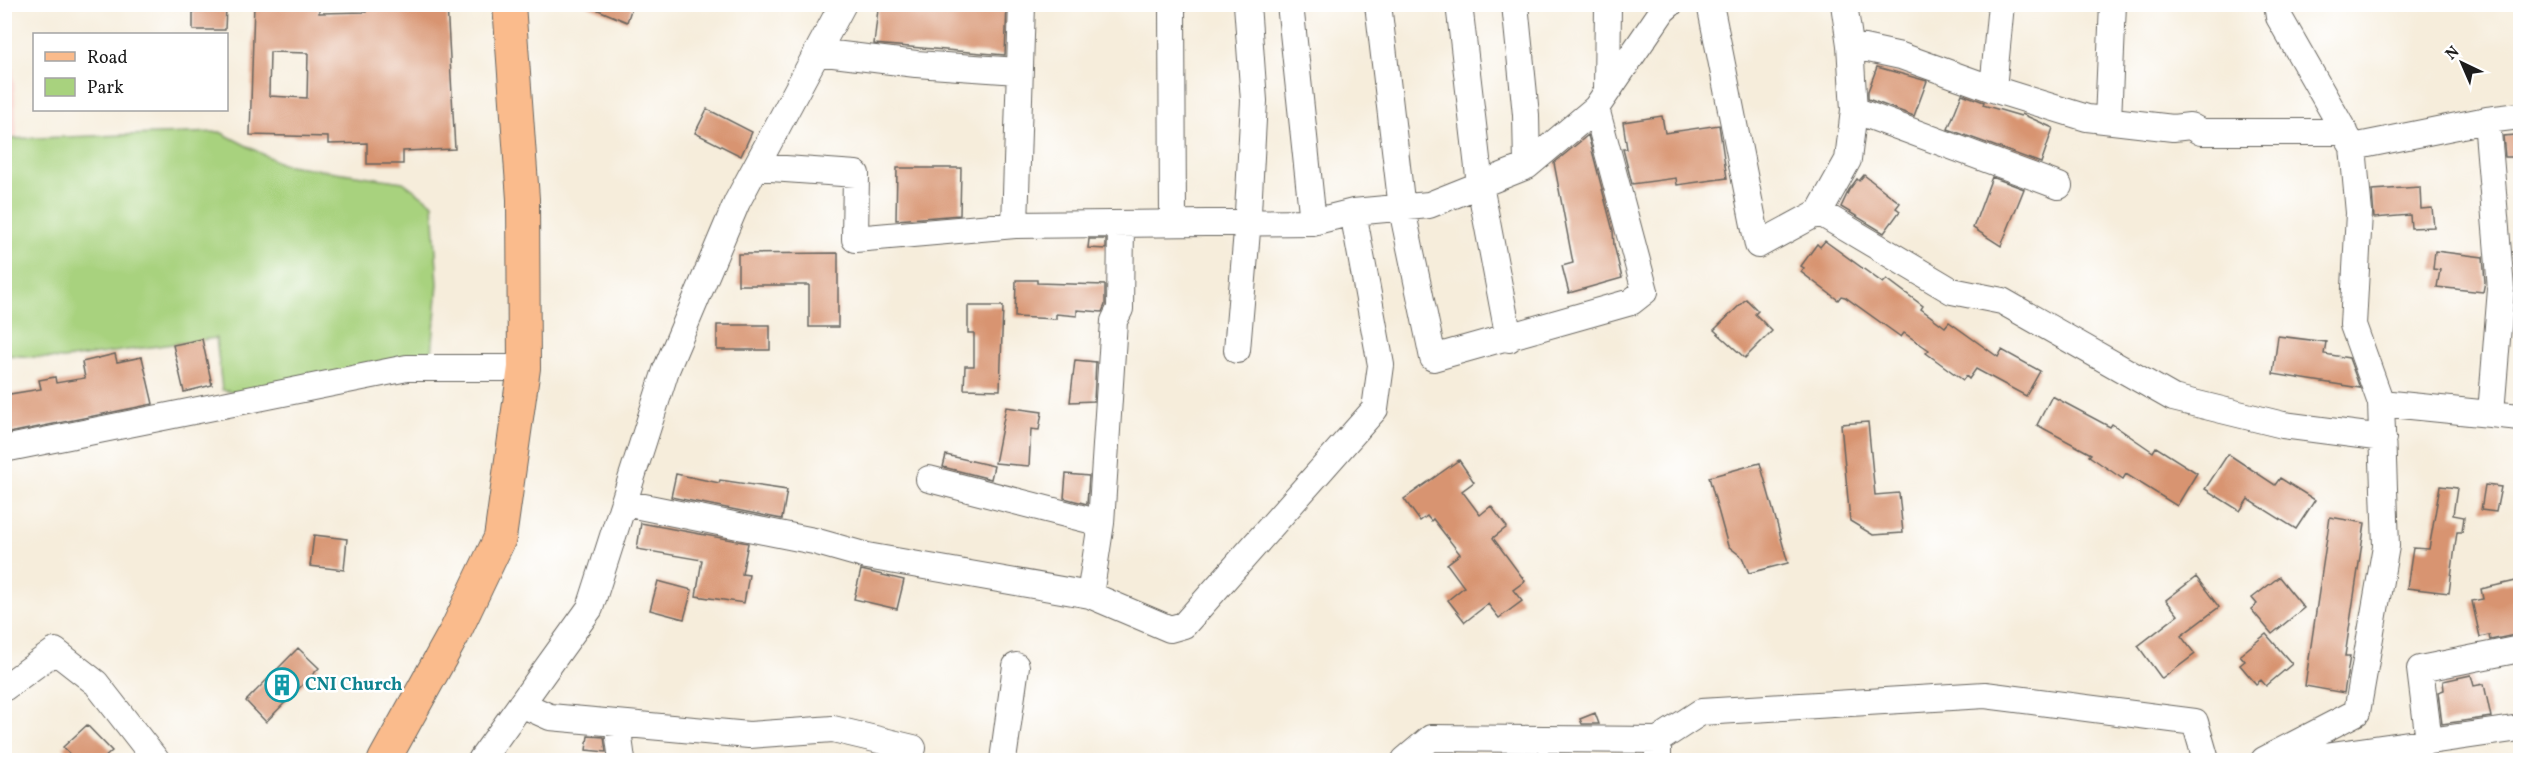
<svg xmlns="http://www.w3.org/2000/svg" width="2525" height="765" font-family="Vollkorn,serif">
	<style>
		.built { fill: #f7d0ca }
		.green { fill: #a8d27e; stroke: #62774d; stroke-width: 1.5 }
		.building { fill: #d89471; fill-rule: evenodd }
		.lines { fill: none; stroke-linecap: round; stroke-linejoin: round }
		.minor-casing { stroke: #68655f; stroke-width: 28 }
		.major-casing { stroke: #68655f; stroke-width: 34 }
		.minor { stroke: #fff; stroke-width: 26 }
		.major { stroke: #fabb8c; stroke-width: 32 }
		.labels { text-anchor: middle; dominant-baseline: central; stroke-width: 5; stroke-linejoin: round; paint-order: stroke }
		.culture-label { font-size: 18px; font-weight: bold; fill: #0d838f; stroke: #fff; text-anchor: start }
	</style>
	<rect width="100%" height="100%" fill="#fff"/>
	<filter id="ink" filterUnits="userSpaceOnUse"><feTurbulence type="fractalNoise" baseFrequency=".0167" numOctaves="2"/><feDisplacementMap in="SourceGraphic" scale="12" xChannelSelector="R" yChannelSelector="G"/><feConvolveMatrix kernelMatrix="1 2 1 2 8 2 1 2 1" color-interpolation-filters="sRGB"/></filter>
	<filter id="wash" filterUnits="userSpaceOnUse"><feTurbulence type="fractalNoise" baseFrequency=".008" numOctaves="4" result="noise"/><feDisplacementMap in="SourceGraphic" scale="24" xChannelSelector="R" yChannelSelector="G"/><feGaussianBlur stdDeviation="1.35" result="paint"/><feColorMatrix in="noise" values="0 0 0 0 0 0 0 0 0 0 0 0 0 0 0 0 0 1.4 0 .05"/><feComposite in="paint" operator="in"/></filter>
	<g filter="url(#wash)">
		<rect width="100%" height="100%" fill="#f6eddb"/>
		<!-- built -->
		<path class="built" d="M10,5L17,137L5,138L4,5Z"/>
		<!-- green -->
		<path class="green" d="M220,132L282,164L403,182L433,204L438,284L431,366L275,401L222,390L216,338L63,359L5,355L4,139Z"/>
		<g id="blocks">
			<!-- building -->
			<path class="building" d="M254,4H319V13L366,12V4H447L455,149L403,151V164H367V143L328,144V137L250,135ZM270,52L308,53L307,98L269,96Z
				M584,4H633L627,22Z
				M883,4H1007L1005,55L874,44L878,9H883Z
				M193,7L226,8L225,30H193Z
				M1877,67L1927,81L1914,116L1868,99V91Z
				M1962,94L1984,102L1983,105L2021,116L2022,114L2053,128L2041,163L1948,129Z
				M707,109L752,132L741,156L695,133Z
				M1662,116L1665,133L1719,125L1727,178L1677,185L1676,178L1632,184L1623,149H1627L1623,122Z
				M1588,135L1613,231L1614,245L1622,278L1569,293L1562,266L1573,263L1554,163Z
				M2516,135L2518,157H2505L2503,136Z
				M897,168H961L960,215L896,220Z
				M1864,175L1900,203L1896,208L1900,211L1884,233L1841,207L1849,190L1857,179L1859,181Z
				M1992,177L2024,189L2001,246L1973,228Z
				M2420,187L2421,209L2432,208L2434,227L2411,228L2410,215L2374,218L2372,190Z
				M1089,239H1106V249L1088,248Z
				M1825,241L1883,283L1887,279L1923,306L1921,309L1945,327L1949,322L1998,357L2002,350L2040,371L2026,396L1976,369L1969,379L1966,376L1963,380L1926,353L1929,350L1904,333L1901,337L1845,297L1841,296L1838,300L1801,272L1804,268L1801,266L1817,244L1820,247Z
				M2435,251L2483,257L2485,282L2483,292L2437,287L2440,270L2433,269Z
				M838,253V327H809V285H738V254Z
				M1016,280H1037V283L1105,285V305L1102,312L1077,310V316L1056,314V319L1015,317Z
				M1746,299L1758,311L1755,314L1772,331L1745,358L1714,330Z
				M968,306H1003L1000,390L964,389L965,366H974V333H968Z
				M717,325H770V350H717Z
				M2278,336L2326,342L2324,354L2349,358L2360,388L2273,374Z
				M202,339L212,385L184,392L173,345Z
				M115,354L117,362L142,357L153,404L4,434V395L41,389L39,380L55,377L56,383L85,378L82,362Z
				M1075,360L1096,362L1094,401L1070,402Z
				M2052,396L2110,427L2112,424L2153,452L2156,447L2197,473L2177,506L2126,474L2123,479L2089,456L2091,454L2037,425Z
				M1006,407L1042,412L1039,430L1031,429L1029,466L995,463Z
				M1868,422L1875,495L1899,493L1903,533L1873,535L1850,521L1841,424Z
				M2228,454L2275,485L2280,478L2315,500L2296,529L2248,499L2240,511L2205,489Z
				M946,455L994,466L991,479L943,467Z
				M1459,460L1474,482L1462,491L1480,515L1491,506L1507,527L1493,538L1525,581L1513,590L1522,601L1499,618L1488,604L1465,622L1448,600L1464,587L1447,564L1460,554L1433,519L1431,521L1427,516L1420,521L1404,499Z
				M1760,463L1788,563L1749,573L1742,557L1728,546L1709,477Z
				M676,474L719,483L720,480L787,490L782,519L671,497Z
				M1066,474L1089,476L1087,504L1064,498Z
				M2485,485L2501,487L2496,512L2481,510Z
				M2440,486L2457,488L2453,515L2464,517L2462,532H2457L2449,593L2407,588L2413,548L2429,549Z
				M2330,517L2365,523L2345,656H2350L2344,693L2305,686Z
				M641,523L748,543L742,574L749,575L744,603L696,596L702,560L637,549Z
				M314,535L347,539L344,570L310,566Z
				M861,570L904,580L897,609L854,599Z
				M2196,577L2219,607L2181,636L2195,654L2162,679L2138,646L2178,615L2166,600Z
				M2279,577L2304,608L2272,634L2251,609L2257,604L2252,598Z
				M658,581L692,590L684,619L650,610Z
				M2516,581L2518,591L2520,590V634L2490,640L2489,635L2480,637L2472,601L2483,599L2481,589Z
				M2266,634L2292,664L2266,686L2261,680L2256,684L2240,665L2245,661L2240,655Z
				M298,648L319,668L266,722L246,701Z
				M2471,675L2474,686L2484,684L2491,717L2442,724L2438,692L2444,690L2443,681Z
				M1595,713L1599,724H1582L1580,719Z
				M87,725L112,751L102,760H75L63,747Z
				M588,736L604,737L606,752L586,750Z"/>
		</g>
	</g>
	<g filter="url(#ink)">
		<use href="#blocks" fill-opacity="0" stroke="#68655f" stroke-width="1.5"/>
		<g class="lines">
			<!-- minor casing -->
			<g class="minor-casing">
				<path id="minor" d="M1172,4L1173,222
					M1290,4L1313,222
					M1378,4L1402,209L1433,358L1631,302L1645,291L1596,108
					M1459,4L1480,185L1509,339
					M1515,4L1526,115L1527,166
					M1710,4L1758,245L1819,212L1848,160L1854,110L1850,45L1844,4
					M1850,45L1901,56L1993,89L2087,118L2173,128L2190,126L2201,132H2345
					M817,52L916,64L1018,71
					M1993,89L2001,4
					M1607,91L1608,4
					M1854,110L2059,186
					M2108,120L2113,4
					M2487,120L2501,289L2491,413
					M2353,147L2487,120L2520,116
					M757,167L856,174L855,239L1015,225L1313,222L1353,212L1429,205L1527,166L1596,108L1663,10L1670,4
					M1819,212L1952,291L2002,301L2173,398L2283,425L2383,438
					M1015,225L1022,4
					M1237,350L1247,231L1254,101L1247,4
					M2381,403L2520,417
					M4,449L407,368H524
					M929,479L1101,523
					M624,503L814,541L867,556L1090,595L1170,629L1184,625L1375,409L1381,365L1353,212
					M1090,595L1101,523L1114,321L1120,309L1121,224
					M4,688L55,651L96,683L156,760
					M521,704L550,717L749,735L833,729L913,748
					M617,723L622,760
					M2429,741L2420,669L2520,649
					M481,760L590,608L666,370L737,202L843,4
					M1003,760L1016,666
					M1405,760L1431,738L1658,740
					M1658,760V740L1701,712L1985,695L2195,722L2206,760
					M2264,760L2357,712L2386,546L2381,403L2353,325L2359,213L2353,147L2279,17L2277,4
					M2297,760L2520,728"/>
			</g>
			<!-- major casing -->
			<g class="major-casing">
				<path id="major" d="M384,760L456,630L500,538L524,368L523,199L509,4"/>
			</g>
			<!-- minor -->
			<use href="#minor" class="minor"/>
			<!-- major -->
			<use href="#major" class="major"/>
		</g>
	</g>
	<!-- icons -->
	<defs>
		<g id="building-ring" transform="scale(1.725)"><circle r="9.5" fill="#fff" stroke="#0f9aa8" stroke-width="1.5"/><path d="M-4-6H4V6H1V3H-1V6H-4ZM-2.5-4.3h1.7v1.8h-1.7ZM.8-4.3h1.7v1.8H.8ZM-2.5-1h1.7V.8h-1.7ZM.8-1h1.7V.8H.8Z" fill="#0f9aa8"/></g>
	</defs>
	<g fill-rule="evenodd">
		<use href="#building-ring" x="282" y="685"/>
	</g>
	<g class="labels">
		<!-- culture labels -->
		<g class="culture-label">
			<text x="305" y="685">CNI Church</text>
		</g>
	</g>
	<!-- margin -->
	<rect width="2525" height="765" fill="none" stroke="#fff" stroke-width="24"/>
	<!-- legend -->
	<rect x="33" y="33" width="195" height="78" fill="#ffffff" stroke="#a4a4a4" stroke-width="1.5"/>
	<rect x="45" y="52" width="30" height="9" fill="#fabb8c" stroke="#a4a4a4" stroke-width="1.5"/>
	<text x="87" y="63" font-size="18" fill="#1c1c1c">Road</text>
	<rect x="45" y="78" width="30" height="18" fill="#a8d27e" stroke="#a4a4a4" stroke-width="1.5"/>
	<text x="87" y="93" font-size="18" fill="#1c1c1c">Park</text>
	<!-- north arrow -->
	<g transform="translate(2462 63) rotate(316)" stroke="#ffffff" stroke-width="4.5" paint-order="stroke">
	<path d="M0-4.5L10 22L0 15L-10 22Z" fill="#1c1c1c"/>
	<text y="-9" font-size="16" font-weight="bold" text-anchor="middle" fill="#1c1c1c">N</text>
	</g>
</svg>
